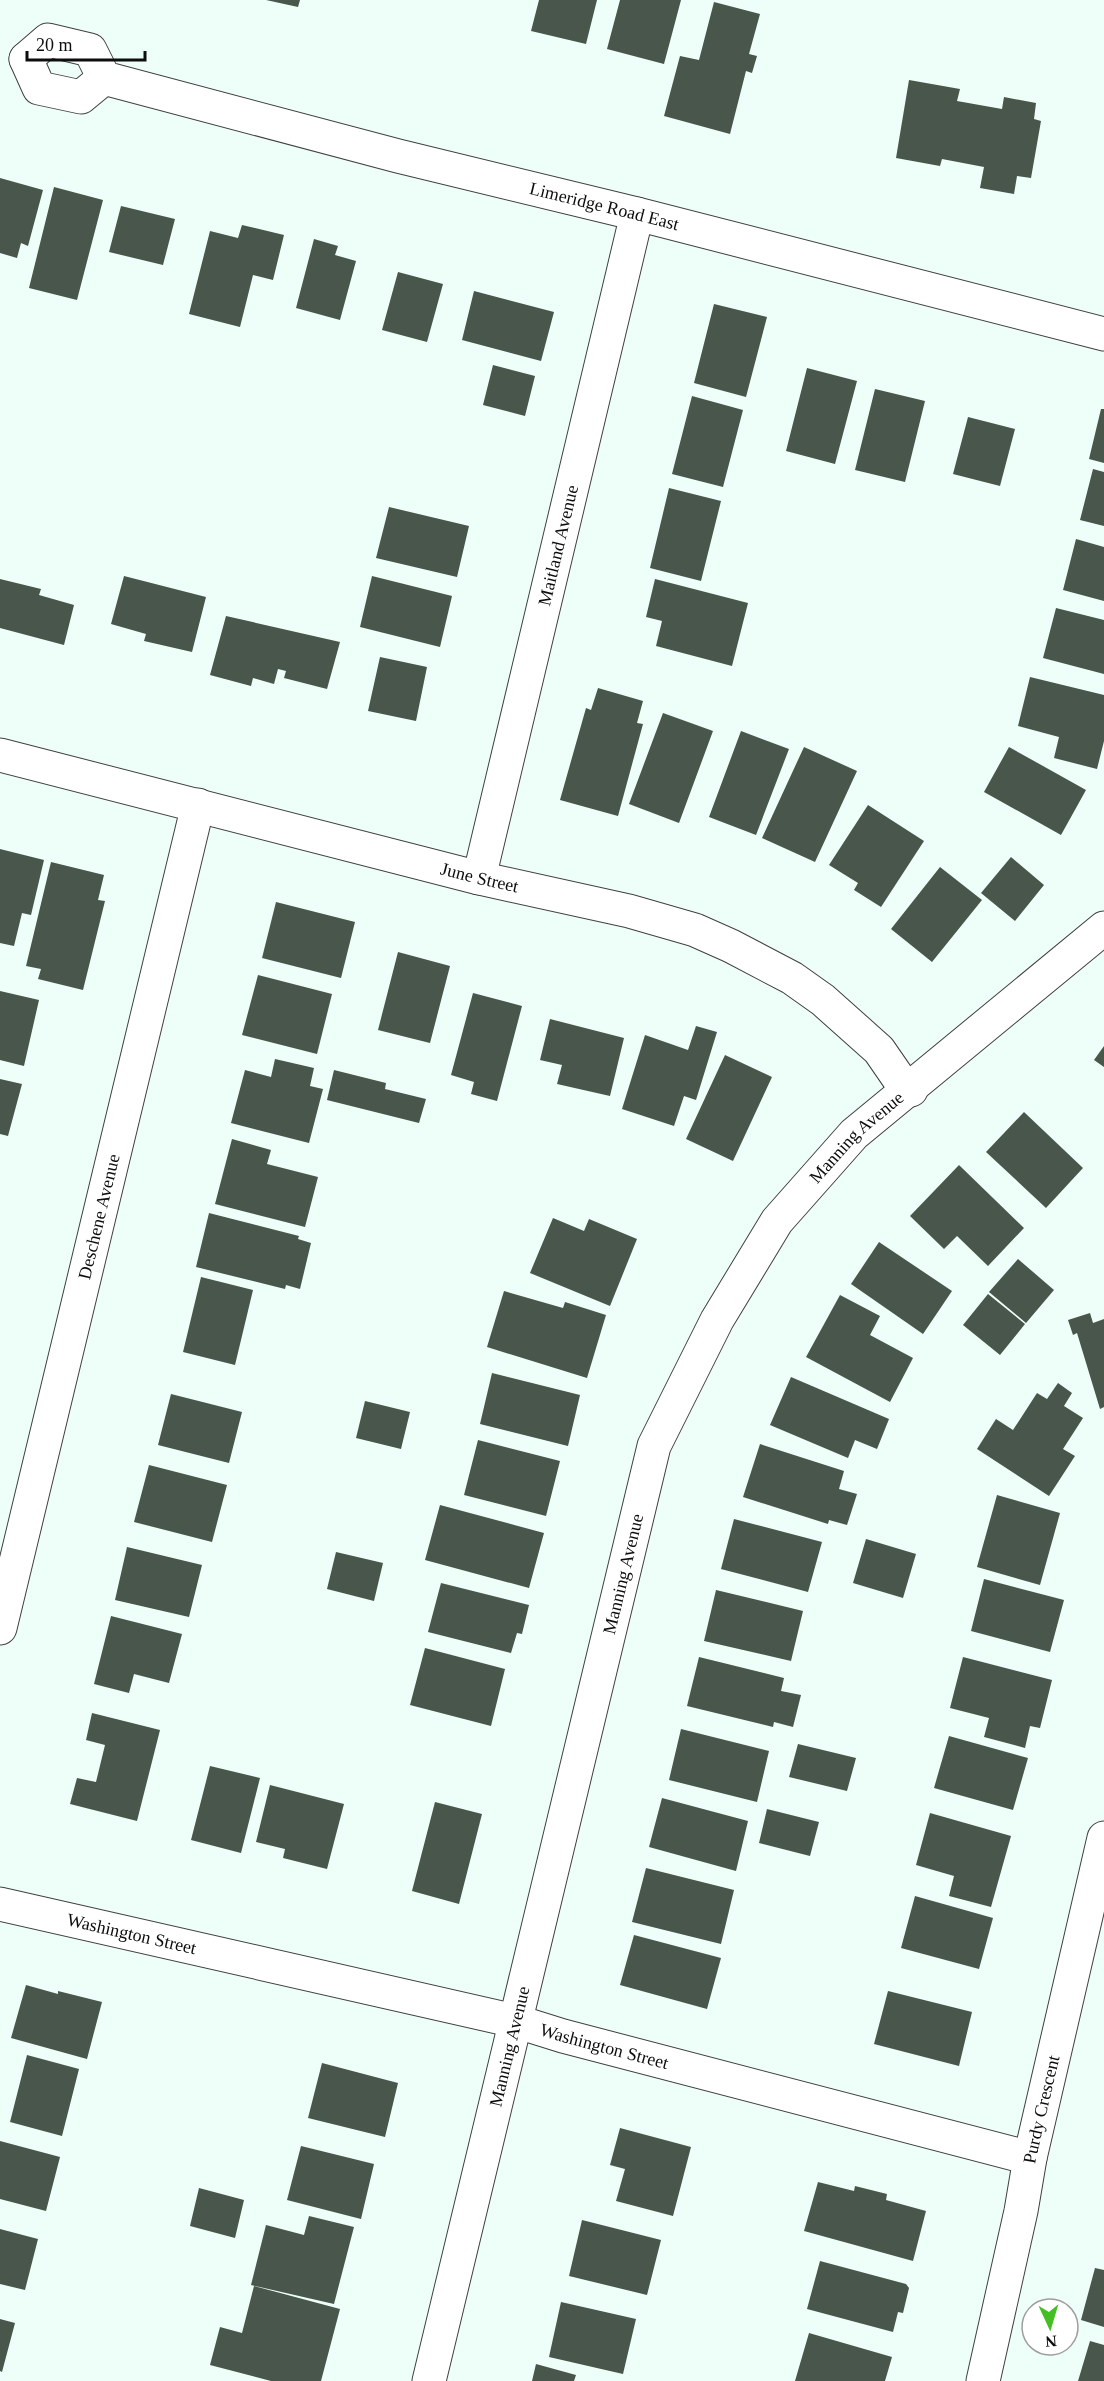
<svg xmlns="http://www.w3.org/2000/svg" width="1104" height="2381" font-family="Georgia,serif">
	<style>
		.building { fill: #49564c }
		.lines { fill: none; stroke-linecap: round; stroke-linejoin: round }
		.street-casing { stroke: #404040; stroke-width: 35 }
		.street { stroke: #fff; stroke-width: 33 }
		.labels { text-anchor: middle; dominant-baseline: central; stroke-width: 6; stroke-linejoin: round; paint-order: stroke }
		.street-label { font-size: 18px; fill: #0d0d0d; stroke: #fff }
	</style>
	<rect width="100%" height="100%" fill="#edfff8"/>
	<!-- building -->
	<path class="building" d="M266,0H300L298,7Z
		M539,0H597L586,44L531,31Z
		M620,0H681L664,64L607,49Z
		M714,2L760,14L749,54L757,56L752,73L746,71L730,134L664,116L680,56L699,60Z
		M909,80L960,89L957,101L1002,109L1004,97L1036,103L1034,119L1041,121L1031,178L1017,176L1014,194L980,188L984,167L942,159L940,166L896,158Z
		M0,178L43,190L28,246L21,243L17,258L0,253Z
		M54,187L103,200L77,300L29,288Z
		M121,206L175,219L163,265L109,252Z
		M242,225L284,235L273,280L253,275L240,327L189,314L210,231L238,238Z
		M314,239L338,246L335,255L356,261L340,320L296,308Z
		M398,272L443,284L427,342L382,330Z
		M474,291L554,312L541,361L462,340Z
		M714,304L767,317L746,397L694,383Z
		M493,365L535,376L525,416L483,405Z
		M807,368L857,381L835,464L786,451Z
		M875,389L925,401L905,482L855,470Z
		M692,396L743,410L723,487L672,474Z
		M1101,409H1104V463L1089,459Z
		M968,417L1015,429L1000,486L953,474Z
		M1093,469L1104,472V526L1080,520Z
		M669,488L721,501L701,581L650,568Z
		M389,507L469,526L457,577L376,558Z
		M1076,539L1104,547V601L1063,590Z
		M124,576L206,597L192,652L144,641L146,634L111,624Z
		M372,576L452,596L440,647L360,627Z
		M0,579L41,589L39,595L74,605L64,645L0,628Z
		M655,579L748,603L732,666L656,646L662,621L646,617Z
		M1056,608L1104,620V674L1043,658Z
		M226,616L340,642L327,689L284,678L286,671L278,669L274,684L253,678L251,686L210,675Z
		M380,657L427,667L416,721L368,711Z
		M1030,677L1104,695V741L1097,769L1054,758L1059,737L1018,726Z
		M598,688L643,701L637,723L643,724L618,816L560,800L586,708L591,710Z
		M663,713L713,731L679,823L629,804Z
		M741,731L789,749L756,835L709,817Z
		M804,747L857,771L815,862L762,838Z
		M1009,747L1086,790L1061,835L984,792Z
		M868,805L924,841L881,907L854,890L858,883L829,865Z
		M0,849L44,860L31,915L22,913L14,946L0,943Z
		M1011,857L1044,885L1015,921L981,893Z
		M51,862L104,875L98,900L105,901L83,990L38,979L41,969L26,966Z
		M940,867L982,900L932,962L891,929Z
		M276,902L355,922L341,978L262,958Z
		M398,952L450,966L430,1043L378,1030Z
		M258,975L332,994L317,1054L242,1035Z
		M0,991L39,1000L24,1066L0,1060Z
		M473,993L522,1006L497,1101L471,1094L474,1082L451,1075Z
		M550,1019L624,1038L610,1096L557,1084L562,1065L540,1060Z
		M696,1026L717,1032L696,1100L684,1096L674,1126L622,1109L645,1035L688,1050Z
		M1104,1046V1067L1094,1060Z
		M725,1055L772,1077L733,1161L686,1139Z
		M275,1059L314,1068L310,1086L323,1089L309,1143L231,1123L245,1070L271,1077Z
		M334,1070L386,1083L385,1089L426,1099L419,1123L327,1100Z
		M0,1079L22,1084L8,1136L0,1134Z
		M1024,1112L1083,1168L1046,1208L986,1152Z
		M232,1139L271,1150L267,1164L318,1177L305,1227L215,1204Z
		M959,1165L1024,1228L988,1266L957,1236L944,1249L910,1216Z
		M209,1213L299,1236L298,1239L311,1243L300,1289L286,1285L285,1289L196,1267Z
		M553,1218L584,1231L589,1219L637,1239L610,1306L530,1273Z
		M879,1242L952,1291L923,1334L851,1284Z
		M1018,1259L1054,1290L1026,1323L989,1292Z
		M201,1277L253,1290L235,1365L183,1352Z
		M504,1291L563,1308L565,1302L606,1315L587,1378L487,1347Z
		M988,1294L1025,1324L1000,1355L963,1325Z
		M840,1295L880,1316L870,1335L913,1358L890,1402L806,1357Z
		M1090,1313L1093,1323L1104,1319V1407L1100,1409L1077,1333L1073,1335L1068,1320Z
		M492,1373L580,1395L568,1446L480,1424Z
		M791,1377L889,1419L877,1449L855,1440L848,1458L770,1425Z
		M1058,1383L1072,1393L1064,1406L1083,1418L1063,1449L1075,1456L1049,1496L977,1449L996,1419L1013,1430L1037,1393L1047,1399Z
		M171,1394L242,1412L229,1463L158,1445Z
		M365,1401L410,1412L401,1449L356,1438Z
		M478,1440L560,1461L546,1516L464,1495Z
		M760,1444L844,1471L839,1489L857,1494L847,1525L829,1520L828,1524L743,1497Z
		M149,1465L227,1485L212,1542L134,1522Z
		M997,1495L1060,1513L1040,1585L977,1567Z
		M440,1505L544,1533L529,1588L425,1560Z
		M734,1519L822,1542L808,1592L721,1569Z
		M866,1539L916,1554L903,1598L853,1583Z
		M127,1547L202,1565L189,1617L115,1600Z
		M336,1552L383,1563L374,1601L327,1589Z
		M984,1579L1064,1600L1050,1652L971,1631Z
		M441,1583L529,1605L522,1634L517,1633L511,1653L428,1632Z
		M716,1590L803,1611L791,1661L704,1641Z
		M111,1616L182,1634L169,1683L134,1674L129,1693L94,1684Z
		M425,1648L505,1669L491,1726L410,1705Z
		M699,1657L784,1678L781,1691L801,1695L793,1727L774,1722L773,1727L687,1706Z
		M963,1657L1052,1680L1040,1728L1030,1726L1025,1748L984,1737L989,1718L950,1708Z
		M92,1713L160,1730L137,1821L70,1804L77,1778L96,1782L105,1745L86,1740Z
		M681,1729L769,1751L757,1802L669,1780Z
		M949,1736L1028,1758L1013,1810L934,1788Z
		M798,1744L856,1758L847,1791L789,1777Z
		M210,1766L260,1778L241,1853L191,1840Z
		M270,1785L344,1804L327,1869L283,1858L285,1849L256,1842Z
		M662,1798L748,1821L736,1871L649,1847Z
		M435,1802L482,1814L459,1904L412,1891Z
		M767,1809L819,1822L810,1856L759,1843Z
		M930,1813L1011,1836L991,1907L949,1896L954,1876L916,1865Z
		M646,1868L734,1890L721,1944L632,1922Z
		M915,1896L993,1918L979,1969L901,1948Z
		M634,1935L721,1958L707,2009L620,1985Z
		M26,1985L58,1994V1991L102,2002L87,2059L11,2038Z
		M888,1991L972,2012L959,2066L874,2044Z
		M27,2055L79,2069L62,2136L10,2122Z
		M322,2063L398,2083L385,2137L308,2118Z
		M620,2128L691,2147L673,2216L616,2201L625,2169L610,2165Z
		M0,2141L60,2157L46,2211L0,2199Z
		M301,2146L374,2164L361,2219L287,2200Z
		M818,2182L854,2191L855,2186L887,2194L886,2200L926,2211L913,2261L804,2231Z
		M199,2188L244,2200L235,2238L190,2226Z
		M309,2216L354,2227L334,2304L251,2285L266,2225L304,2235Z
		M582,2220L661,2240L647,2295L569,2276Z
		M0,2229L38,2239L25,2290L0,2284Z
		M820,2261L906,2284L909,2288L903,2313L898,2312L893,2332L807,2309Z
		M1095,2268L1104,2270V2327L1081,2320Z
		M254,2286L340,2309L321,2381H271L210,2365L220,2327L242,2333Z
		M561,2302L636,2319L623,2374L549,2357Z
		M0,2319L15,2323L2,2372L0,2371Z
		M809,2333L892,2357L885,2381H795Z
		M1090,2341L1104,2345V2381H1078Z
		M536,2364L576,2375L574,2381H532Z"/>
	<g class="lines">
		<!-- street casing -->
		<g class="street-casing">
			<g id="street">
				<path id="s1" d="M26,59L48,40L90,50L104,78L398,156L637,214L1104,334"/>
				<path d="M26,59L39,88L81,97L104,78"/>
				<path id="s2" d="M0,755L479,878L629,911L695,930L731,946L792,978L823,1000L879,1050L899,1079L911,1090"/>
				<path id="s3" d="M479,878L637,214"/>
				<path id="s4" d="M0,1628L198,805"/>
				<path id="s5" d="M0,1904L515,2021L563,2036L1030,2158"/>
				<path id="s6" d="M429,2381L654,1446L717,1320L777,1221L854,1134L1104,928"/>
				<path id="s7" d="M983,2381L1021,2211L1030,2158L1104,1838"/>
			</g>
		</g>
		<!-- street -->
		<use href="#street" class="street"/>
	</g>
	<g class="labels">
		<!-- street labels -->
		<g class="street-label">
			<text stroke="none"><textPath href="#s1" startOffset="620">Limeridge Road East</textPath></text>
			<text stroke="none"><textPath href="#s3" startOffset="342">Maitland Avenue</textPath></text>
			<text stroke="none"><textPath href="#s2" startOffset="495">June Street</textPath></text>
			<text stroke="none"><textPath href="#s6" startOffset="1334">Manning Avenue</textPath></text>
			<text stroke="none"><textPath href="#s4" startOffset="423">Deschene Avenue</textPath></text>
			<text stroke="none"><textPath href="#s6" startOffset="830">Manning Avenue</textPath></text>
			<text stroke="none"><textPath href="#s5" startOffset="135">Washington Street</textPath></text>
			<text stroke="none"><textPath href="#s5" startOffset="621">Washington Street</textPath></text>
			<text stroke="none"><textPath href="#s6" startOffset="344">Manning Avenue</textPath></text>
			<text stroke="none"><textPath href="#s7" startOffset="278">Purdy Crescent</textPath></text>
		</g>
	</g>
	<!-- north arrow -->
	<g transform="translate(1050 2327) rotate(176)"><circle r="28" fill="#ffffff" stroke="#9e9e9e" stroke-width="1.5"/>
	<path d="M0-4.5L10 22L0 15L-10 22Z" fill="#45be24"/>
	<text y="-9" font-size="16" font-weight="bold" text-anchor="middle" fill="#0d0d0d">N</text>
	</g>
	<!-- scale -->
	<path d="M27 51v9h118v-9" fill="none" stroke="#0d0d0d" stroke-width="3"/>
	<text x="36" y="51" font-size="18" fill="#0d0d0d" stroke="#ffffff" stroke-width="4.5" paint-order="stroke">20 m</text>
</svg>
